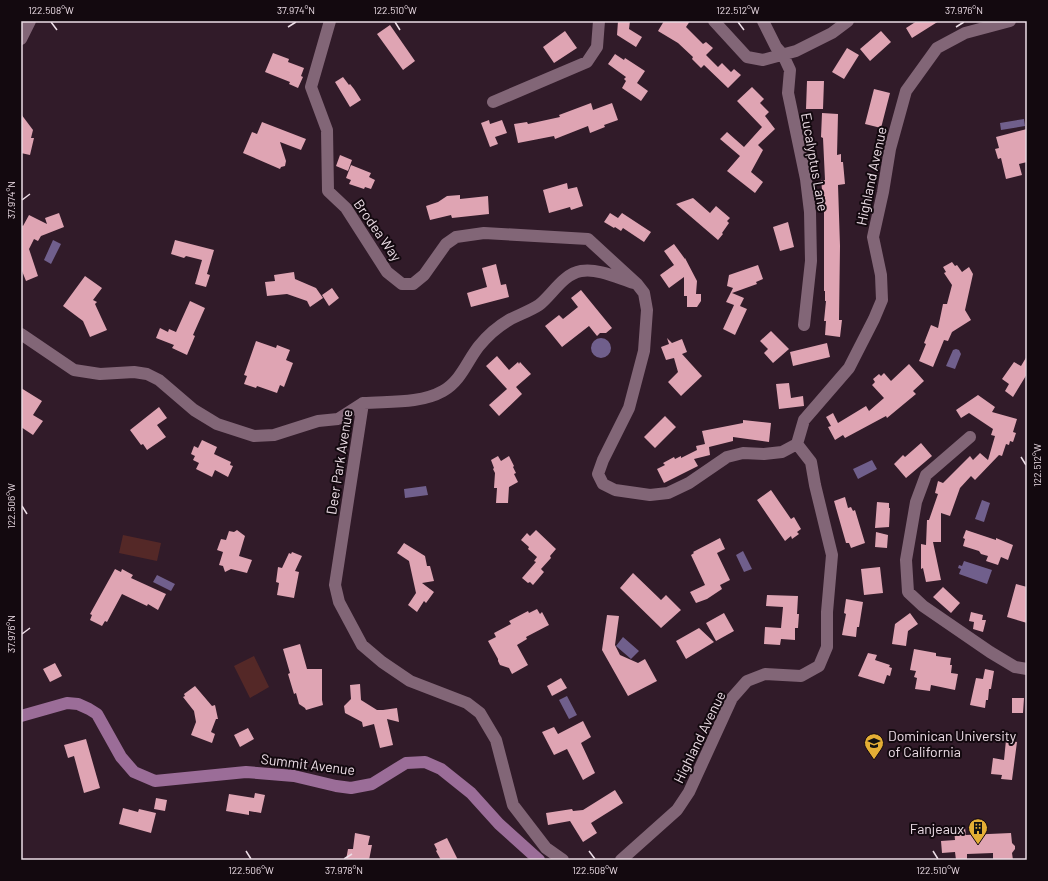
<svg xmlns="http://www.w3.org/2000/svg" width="1048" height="881" font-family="Barlow,sans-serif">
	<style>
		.green { fill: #542827 }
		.water { fill: #705f8c }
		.building { fill: #dfa4b3 }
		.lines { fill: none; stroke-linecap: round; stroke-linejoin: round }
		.street { stroke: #826677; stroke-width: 12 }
		.secondary { stroke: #9b6d98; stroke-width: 12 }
		.ticks { fill: none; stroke: #ecdde6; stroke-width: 1.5 }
		.labels { text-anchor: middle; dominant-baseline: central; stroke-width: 4; stroke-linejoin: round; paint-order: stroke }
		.street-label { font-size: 14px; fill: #ecdde6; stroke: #13090f }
		.poi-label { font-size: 14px; fill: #ecdde6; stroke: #13090f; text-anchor: start }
		.neatline { fill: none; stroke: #ecdde6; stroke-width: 1.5 }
		.ticks-label { font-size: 10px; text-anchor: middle; fill: #ecdde6 }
	</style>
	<rect width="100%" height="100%" fill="#311b29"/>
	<!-- green -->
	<path class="green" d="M123,535L161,543L157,561L119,553Z
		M254,656L269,687L250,698L234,666Z"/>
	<!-- water -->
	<path class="water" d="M1024,119L1025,126L1001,130L1000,123Z
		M53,240L61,244L51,264L44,260Z
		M591 348a10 10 0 1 1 20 0a10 10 0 1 1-20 0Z
		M956,349L959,350L961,354L955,369L946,366L953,350Z
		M872,460L877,469L858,479L853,469Z
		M426,486L428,495L405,498L404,489Z
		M982,500L990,503L984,522L975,519Z
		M743,551L752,569L744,572L736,555Z
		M964,561L992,570L987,584L959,574L961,569L958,568L959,565L962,566Z
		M157,575L175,584L171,591L153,582Z
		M623,637L639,651L631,659L616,646Z
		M567,696L577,715L569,719L559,700Z"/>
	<!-- building -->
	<path class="building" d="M618,21H630L629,29L642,37L636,47L617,35Z
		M664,21H690L686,27L703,44L706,42L713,48L706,55L718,67L722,63L731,72L734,69L741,75L728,88L704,65L701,68L692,59L693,57L678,43L658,31Z
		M917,21H939L912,38L906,28Z
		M390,25L415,61L403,70L377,34Z
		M565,31L577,48L554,63L543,47Z
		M881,31L891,42L870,61L860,49Z
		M847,48L859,55L844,79L832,72Z
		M273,53L289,59L288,62L304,68L301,76L303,77L298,88L289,84L290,82L265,72Z
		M615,54L624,60L625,58L645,71L637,83L648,91L641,101L622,88L626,81L624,79L626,77L608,64Z
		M343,77L349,85L350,84L354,89L361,100L350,107L335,82Z
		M807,81H824L823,109H806Z
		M752,87L764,99L760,103L769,112L765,116L775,129L758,145L763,150L751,172L763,182L755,193L727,171L740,156L720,139L727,132L744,147L762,127L737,101Z
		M874,89L890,93L881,128L865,124Z
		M591,103L593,110L612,103L618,120L604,125L605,127L590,133L588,126L555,139L554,136L518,143L514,124L527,122L528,124L560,117L559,115Z
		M822,113L838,114L837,155L841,154V162H843L845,184L838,185L840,246L839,320H842L840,337L825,335L826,321H824L826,301H825V291H824V209L821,180H825L823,138L821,137Z
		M21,114L33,130L31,138H34L30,155L21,153Z
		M489,120L490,124L502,120L507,133L495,137L498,144L490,147L481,123Z
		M262,122L306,139L301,150L280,142L286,161L285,166L281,167L280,169L243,153L252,132L257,134Z
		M1027,129V162L1019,164L1022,175L1006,179L1001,158L998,159L995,149L999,148L996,137Z
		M340,155L352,160L348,171L336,166Z
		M351,165L371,173L369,177L375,180L371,189L365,187L364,189L349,184L351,180L346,178Z
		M567,183L568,189L577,187L583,206L571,210L570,207L549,213L543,190Z
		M460,195V199L488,196L489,214L452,218L451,215L430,220L426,206L438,202L447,196Z
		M693,198L710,213L716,206L730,218L727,221L729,223L722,233L723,234L718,240L676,204Z
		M59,213L64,227L41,236L38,241L34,239L29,249L38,276L26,281L22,271L21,270V225L23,226L29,215L47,224L45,218Z
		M610,213L618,218L622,213L651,232L644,242L623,228L621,231L615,227L614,228L604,222Z
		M788,222L794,247L780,251L773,227Z
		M175,240L214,250L207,274L210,275L206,287L195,284L202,260L186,256L184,258L171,254Z
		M674,244L685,259V258L697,281L696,294H701V301L697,307H687V296H684V277L669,288L660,275L674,265L664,251Z
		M952,262L955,266L957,265L962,272L969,267L973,274L965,310L971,320L952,332L948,341L944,340L933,367L919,361L926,344L924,343L931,325L938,328L943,304H947L952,285L944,273L946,272L943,267Z
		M496,264L501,285L506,284L509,297L471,307L467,293L487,287L482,268Z
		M758,265L763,279L756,282L757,284L732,293L744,298L740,306L747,309L735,335L723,329L734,305L726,302L733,288L727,286L729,275Z
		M294,272L295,279L316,288L323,298L310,307L307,301L287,294L267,296L265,282L275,281L274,275Z
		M85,276L102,288L93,300L97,302L95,304L107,330L90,337L83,321L63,306Z
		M332,288L339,298L329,306L322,295Z
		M581,290L612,328L606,333H600L597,336L589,326L562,347L545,326L559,315L563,319L578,307L571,298Z
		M190,301L205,308L193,335L195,336L187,355L172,348L174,345L156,338L160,328L168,332L169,329L176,332Z
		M771,331L789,349L773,363L764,353L768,349L760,341Z
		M667,338L672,343L682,339L687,352L682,354L702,376L681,396L668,382L678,372L674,358L666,360L661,347L669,344Z
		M256,341L276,348L277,345L290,350L286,360L293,363L284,387L280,385L277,393L257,386L256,388L244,384L247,376L244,375Z
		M827,343L830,357L793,366L790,352Z
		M497,356L509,370L518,362L519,364L520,362L531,374L516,387L522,394L499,416L489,405L507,389L486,366Z
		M1027,356V374L1013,397L1005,391L1009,384L1002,379L1014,362L1021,366Z
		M909,364L924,381L913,391L916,394L887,418L886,416L845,438L843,435L835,440L828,427L831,426L826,417L833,413L838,423L866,406L869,411L884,398L872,385L875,382L873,379L879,374L881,376L884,373L891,381Z
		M789,383L791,398L803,396L804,406L779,409L776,384Z
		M21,388L42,401L33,415L43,421L33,435L21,427Z
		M978,395L995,407L992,412L1017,419L1013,432L1016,433L1013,442L1010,441L1009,445L1006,444L1002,456L999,455L975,480L971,476L960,488L950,516L941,513V542H933L941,580L926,582L923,568L921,569V544L926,545L927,520H929L938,494L935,493L938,481L943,483L970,456L973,460L980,453L988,460L995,436L991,435L993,429L969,413L961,418L956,410Z
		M159,407L167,418L157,425L166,437L147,450L143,444L141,445L130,430Z
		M665,416L676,427L655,448L644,437Z
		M743,420L771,423L769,442L733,437V441L709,447L710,455L694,459L698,466L664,483L657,469L665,465L663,463L674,457L675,459L681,456V458L697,450L696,446L705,444L702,431L743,423Z
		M202,440L217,447L214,454L231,462L230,465L233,466L228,477L215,470L212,477L196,469L199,463L193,460L195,456L191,454L194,446L198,448Z
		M921,443L932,456L906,478L894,464L903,455L905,457Z
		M498,456L501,461L509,456L514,466L513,467L516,473L514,474L518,482L509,487L508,503H496L497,488H494L495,473L493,469L494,468L491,460Z
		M771,490L791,519L794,517L801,529L797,532L799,534L792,539L791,536L785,541L757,500Z
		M845,497L848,508L851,507L853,511L855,510L865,543L851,548L849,543H846L834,501Z
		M877,502L889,503V508H890L889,527L875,528Z
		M237,530L245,536L239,556L252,560L247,573L231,569L225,572L223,566L219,565L223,552L217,550L221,539L226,540L229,531L234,532Z
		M536,530L556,549L550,556L551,558L541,569L544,572L533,585L530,582L528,583L522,578L536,562L534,561L537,557L528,549L529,547L521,540L527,533L530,536Z
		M966,530L996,540V538L1013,545L1008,560L1001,557L998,565L986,561L988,556L981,554L979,551L963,546L965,539L963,538Z
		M876,532L888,535L887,548L875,547Z
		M720,538L725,549L717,553L730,580L720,585L722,589L707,599L696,603L690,592L705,585L691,555L694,553L693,552Z
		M404,543L425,556L427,566H430L434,581L422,583L434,592L426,603L424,601L417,612L408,605L416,593L409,561L397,553Z
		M292,552L302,556L295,571L299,572L294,598L277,595L279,583L276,582L278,567L282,568L289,553L291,554Z
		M880,567L883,593L864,595L861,569Z
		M115,569L121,572L122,569L133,575L131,578L166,594L158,610L148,604L147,606L122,594L107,622L105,621L102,626L90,620L92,615L90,614Z
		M633,573L661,600L666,595L681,610L661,628L620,588Z
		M1016,584L1027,587V623L1007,617Z
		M943,587L960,603L951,613L933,597Z
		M767,595L798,596L797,614H799L798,628H795V640L781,639L780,645L764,644L765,627L781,628L783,607L766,606Z
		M846,599L863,602L859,627H857L856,637L842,635L846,614L844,613Z
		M537,609L540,614L542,612L549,625L526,637L527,639L517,645L528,665L512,674L509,668L500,665L498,661V659L488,641L496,637L494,633L511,624L509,621L528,611L529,613Z
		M971,612L983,615L982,620H986L983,632L973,629L974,622L969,621Z
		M724,613L734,631L716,641L706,623Z
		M910,613L918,624L908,631L906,646L892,644L895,624Z
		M607,615L619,616L615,645L620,655L638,663L645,659L657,681L628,696L602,650Z
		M699,628L714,642L686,659L676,641Z
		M300,644L307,669H322V700L323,705L306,710L305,708L299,704L296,693L294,694L288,674L290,673L283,649Z
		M914,649L936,653V656L951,658L950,665H952L951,673L958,674L955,690L931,685L930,691L915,689L917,678L914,677L916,671L910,670Z
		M868,653L877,655L875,660L890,665L889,667L892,668L890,676L887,675L884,684L858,676Z
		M55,663L62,676L50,682L43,669Z
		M985,669L994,671L991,689H989L988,700H986L985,708L970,705L976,678L983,679Z
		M561,678L567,688L552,696L547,686Z
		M360,684L361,700L377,710H383L397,708L399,722L387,719L393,745L380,748L374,724L363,727L362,722L345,713L344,706L351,699L350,685Z
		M195,686L212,706L215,705L218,719H216L211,732L215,734L212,743L191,735L196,722L194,711L183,697L185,696L184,694Z
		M1012,698H1024L1023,713H1012Z
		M583,721L591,737L581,743L595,773L583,780L567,749L554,755L542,732L554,727L558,734Z
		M248,728L254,739L240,747L234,735Z
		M86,739L100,788L84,793L74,756L68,758L64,745Z
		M1006,740L1017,742L1012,780L1001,779L1002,775L991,774L993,758L1004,760Z
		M615,790L623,803L591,823L597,833L583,842L570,821L548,825L546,813L572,809L573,811L583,810Z
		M255,793L265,795L261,813L249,811V815L226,811L229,794L254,798Z
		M156,798L167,800L165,811L154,809Z
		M123,808L138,812L139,809L156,813L151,833L119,824Z
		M965,828L966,835L1011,833L1012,843L1015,846V849L1012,853L1013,860H993V853L967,854V860H956L955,852L942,853L941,841L955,840L954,829Z
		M355,833L370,836L368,845H372L369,860H346L348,849H353Z
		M447,838L458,860H441L436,851L437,850L434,844Z"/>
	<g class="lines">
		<!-- street -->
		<path class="street" d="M330,21L311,87L327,130L328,191L346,208L387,272L402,284H413L424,275L446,244L456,237L484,233L588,239L637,284L644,293L647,310L644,351L629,408L603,460L598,474L603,484L615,490L650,495L668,493L689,483L727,457L743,453L764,454L782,452L797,444
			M714,21L747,57L763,60L796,51L832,33L848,21
			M763,21L776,47L783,55L790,70L788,93L806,179L810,212L811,261L804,325
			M21,39L30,21
			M493,102L587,62L597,47L599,21
			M21,334L74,370L100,374L134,372L147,374L159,380L194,410L217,424L254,436L274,435L318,421L338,419L363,403
			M970,437L926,475L916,502L906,560L908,592L923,606L990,652L1015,667L1027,669
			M563,860L546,848L513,805L496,740L480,713L467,703L410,681L382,662L362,645L339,602L335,585L363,403C389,401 420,404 443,391C461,381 467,361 479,346C488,335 497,327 509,320C518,315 530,311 539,305C552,295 563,274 581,271C598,268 618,278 634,283
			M621,860L677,810L689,792L732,698L747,681L765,674L801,676L819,666L827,647V612L832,555L815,485L811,462L797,444L804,420L849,368L874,319L882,300L881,275L873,237L883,192L890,149L906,91L937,48L965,33L1010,21"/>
		<!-- secondary -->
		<path class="secondary" d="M21,716L67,703L78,704L89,709L97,714L121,757L134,772L155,781L246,772L294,776L336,786L351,788L372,784L406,763L425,762L441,769L471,793L499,824L539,860"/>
	</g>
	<!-- ticks -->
	<path class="ticks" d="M51,22L57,30M395,22L400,30M738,22L744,30M288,27L296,22M956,27L964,22M22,200L30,194M1021,457L1026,465M22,506L27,514M22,634L30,628M246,851L251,859M589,851L595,859M933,851L938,859M344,859L352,854"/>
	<!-- icons -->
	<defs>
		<g id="university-pin" transform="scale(1)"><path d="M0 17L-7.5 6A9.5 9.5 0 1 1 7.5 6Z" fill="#e4ae35" stroke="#13090f"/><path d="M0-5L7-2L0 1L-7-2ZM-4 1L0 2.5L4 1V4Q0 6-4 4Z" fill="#111"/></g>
		<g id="building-pin" transform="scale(1)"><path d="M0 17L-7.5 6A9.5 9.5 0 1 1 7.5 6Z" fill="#e4ae35" stroke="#13090f"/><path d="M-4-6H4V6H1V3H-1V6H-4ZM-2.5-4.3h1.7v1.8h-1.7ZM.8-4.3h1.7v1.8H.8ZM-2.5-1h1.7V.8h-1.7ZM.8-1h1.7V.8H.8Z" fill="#111"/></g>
	</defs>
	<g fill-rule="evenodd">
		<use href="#university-pin" x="874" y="743"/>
		<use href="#building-pin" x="978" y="828"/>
	</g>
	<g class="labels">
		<!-- street labels -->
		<g class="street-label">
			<text transform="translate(815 162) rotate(80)">Eucalyptus Lane</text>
			<text transform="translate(871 176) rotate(-78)">Highland Avenue</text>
			<text transform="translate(378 230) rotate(55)">Brodea Way</text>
			<text transform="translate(339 462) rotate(-81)">Deer Park Avenue</text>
			<text transform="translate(699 737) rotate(-64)">Highland Avenue</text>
			<text transform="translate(308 764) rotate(7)">Summit Avenue</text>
		</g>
		<!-- poi labels -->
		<g class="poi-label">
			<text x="888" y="735">Dominican University<tspan x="888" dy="16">of California</tspan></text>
			<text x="964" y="828" text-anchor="end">Fanjeaux</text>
		</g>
	</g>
	<!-- border -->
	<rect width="1048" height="881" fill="none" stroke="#13090f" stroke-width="44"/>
	<rect x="22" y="22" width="1004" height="837" class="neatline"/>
	<g class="ticks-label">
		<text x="51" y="14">122.508°W</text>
		<text x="296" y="14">37.974°N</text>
		<text x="395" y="14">122.510°W</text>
		<text x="738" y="14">122.512°W</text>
		<text x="964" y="14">37.976°N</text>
		<text transform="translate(11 200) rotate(-90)" y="4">37.974°N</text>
		<text transform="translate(1037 465) rotate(-90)" y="4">122.512°W</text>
		<text transform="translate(11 506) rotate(-90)" y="4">122.506°W</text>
		<text transform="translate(11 634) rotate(-90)" y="4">37.976°N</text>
		<text x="251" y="874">122.506°W</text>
		<text x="344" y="874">37.978°N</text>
		<text x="595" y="874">122.508°W</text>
		<text x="938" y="874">122.510°W</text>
	</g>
</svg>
